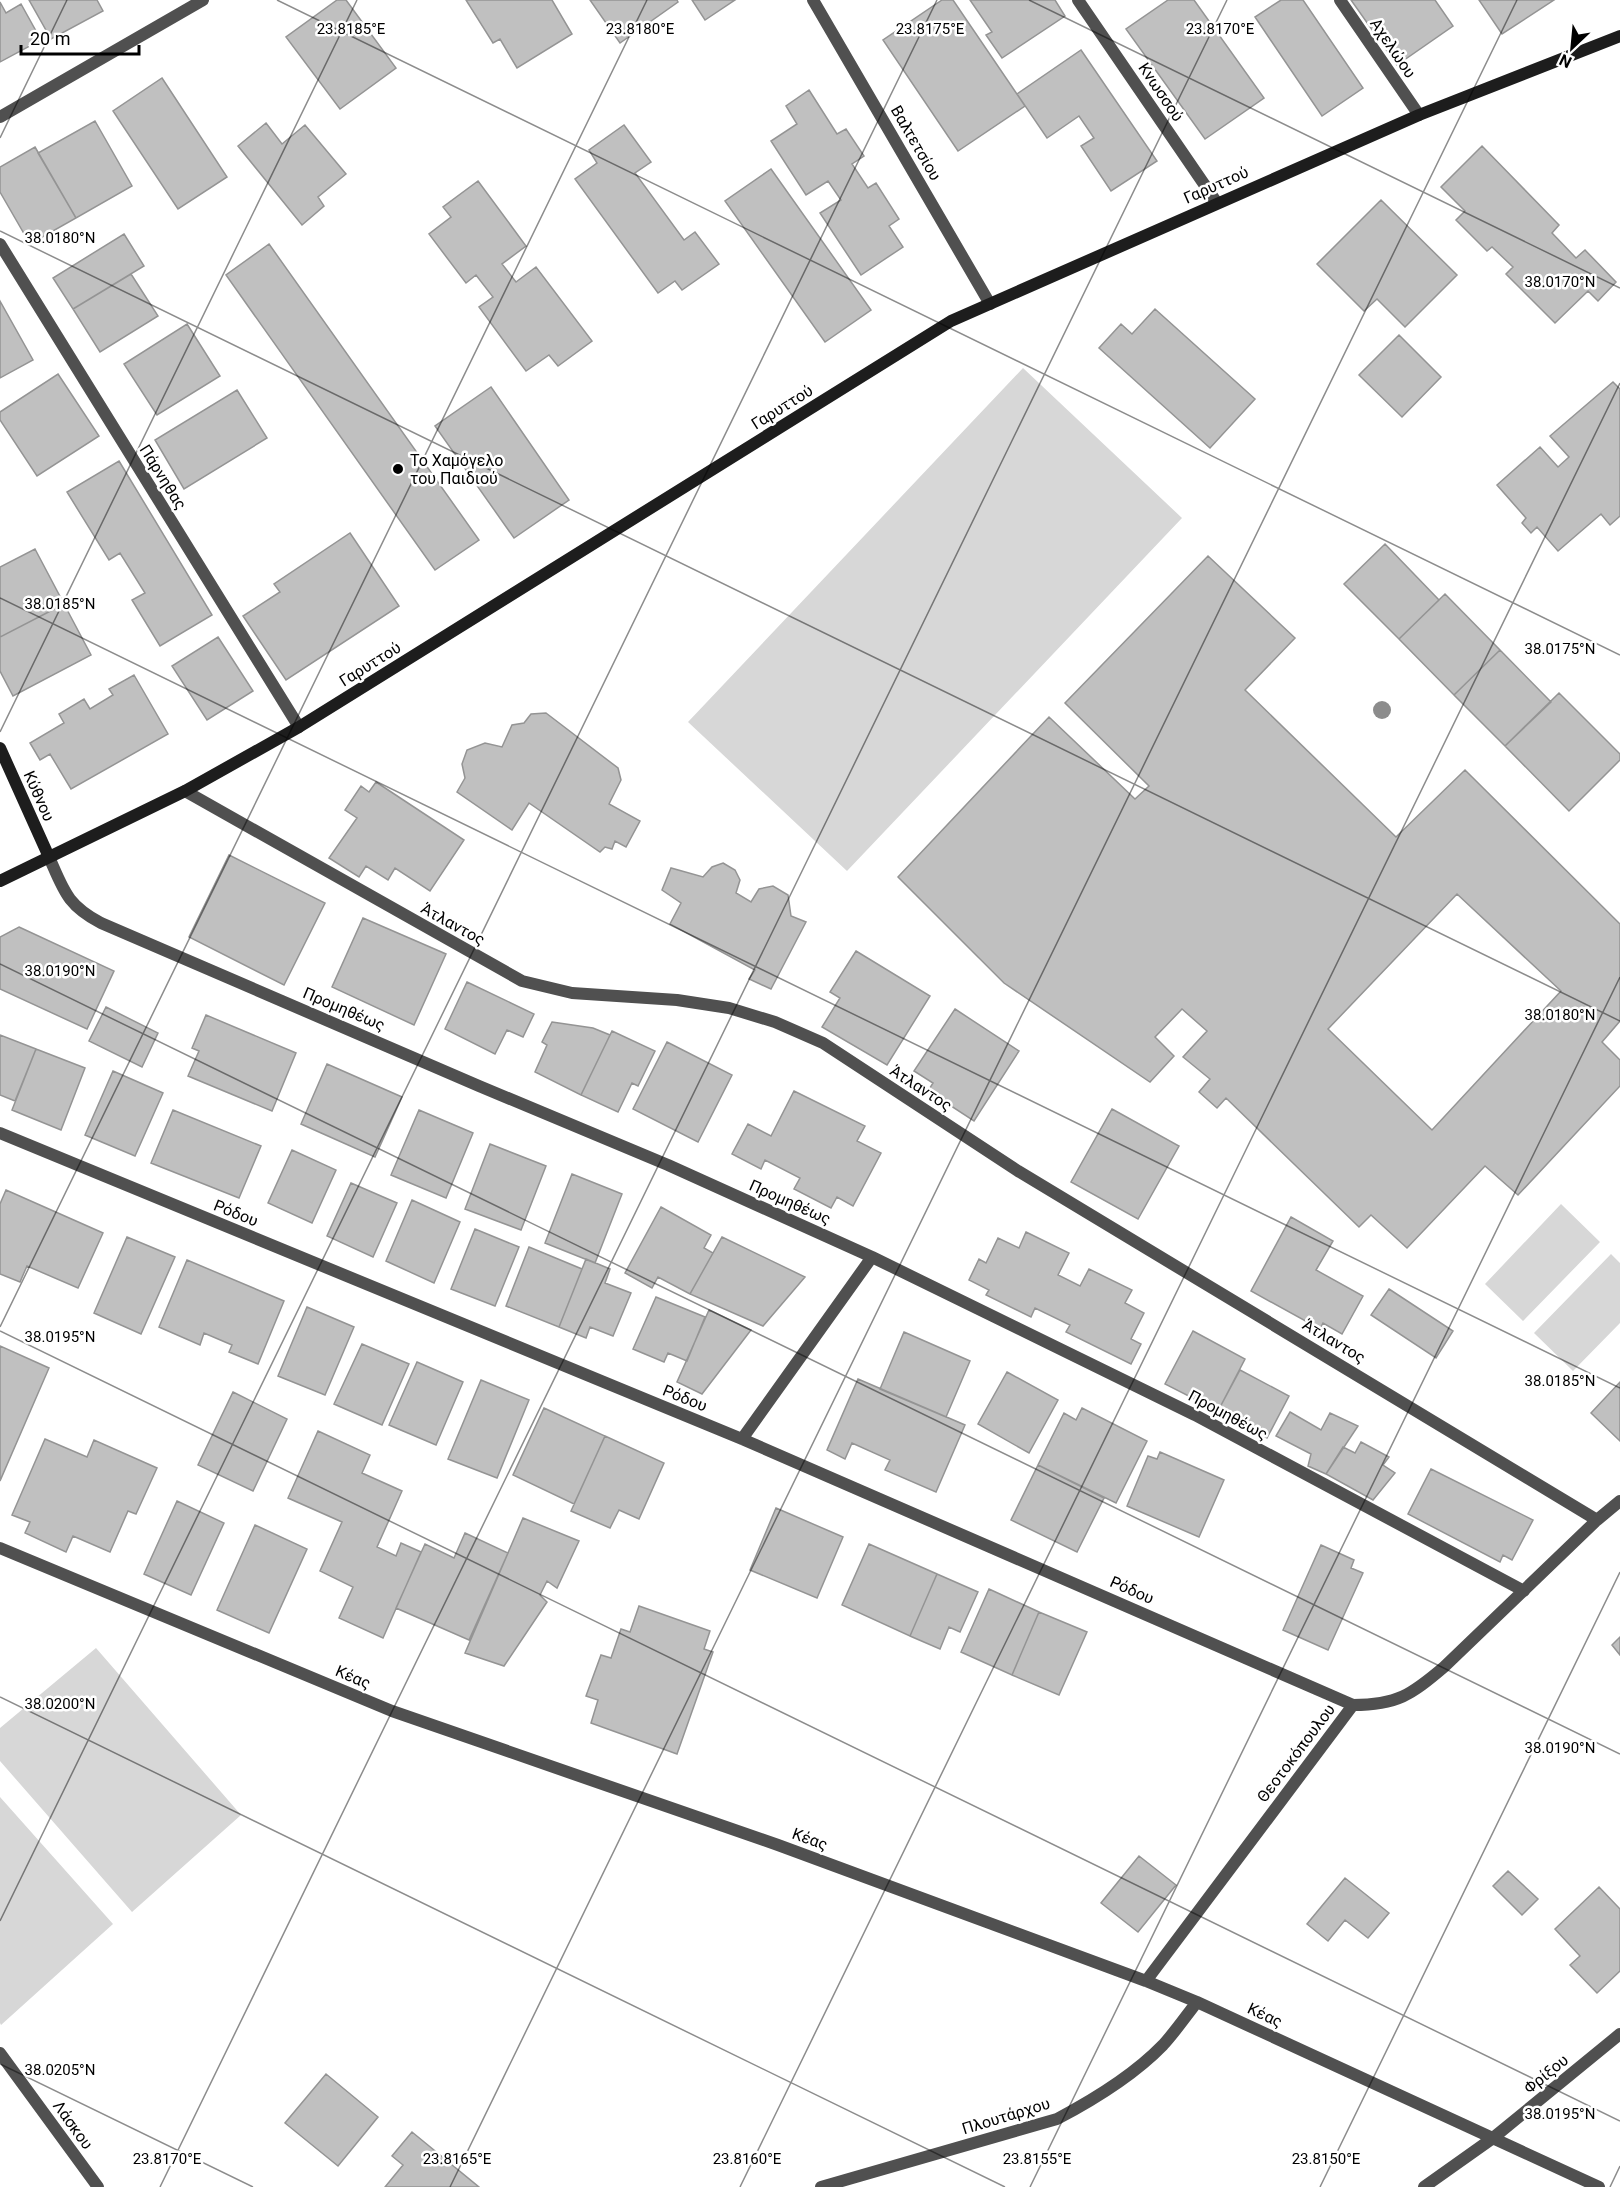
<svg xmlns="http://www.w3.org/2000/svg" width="1620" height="2187" font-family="Roboto,sans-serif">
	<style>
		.green { fill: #d7d7d7 }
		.building { fill: #c0c0c0; stroke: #949494; stroke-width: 1.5; fill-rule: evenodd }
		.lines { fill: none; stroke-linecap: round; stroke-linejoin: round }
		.street { stroke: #505050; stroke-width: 12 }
		.secondary { stroke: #1d1d1d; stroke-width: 12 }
		.tree { fill: #8c8c8c }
		.ticks { fill: none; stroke: #000; stroke-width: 1.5; stroke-opacity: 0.45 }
		.poi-dot { fill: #000; stroke: #fff; stroke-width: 2 }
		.labels { text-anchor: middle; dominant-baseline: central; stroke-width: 5; stroke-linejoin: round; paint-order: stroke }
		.street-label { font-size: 16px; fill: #000; stroke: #fff }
		.poi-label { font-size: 16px; fill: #000; stroke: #fff; text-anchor: start }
		.ticks-label { font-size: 15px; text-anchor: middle; fill: #000; stroke: #fff; stroke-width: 5; stroke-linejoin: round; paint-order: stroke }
	</style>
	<rect width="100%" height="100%" fill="#fff"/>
	<!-- green -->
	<path class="green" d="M1023,368L1182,518L847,871L688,722Z
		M1561,1204L1600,1242L1523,1321L1485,1284Z
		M1611,1254L1620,1263V1323L1573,1371L1534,1333Z
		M96,1648L241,1815L132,1912L0,1761V1728Z
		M0,1797L113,1924L1,2025L0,2023Z"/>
	<!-- building -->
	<path class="building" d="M29,0H97L103,11L51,39Z
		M337,0H346L396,68L340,109L286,37Z
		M466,0H552L572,34L517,68L500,39L493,43Z
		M590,0H677L678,2L620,43Z
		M692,0H735L705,20Z
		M942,0H953L1025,106L958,151L883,40Z
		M970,0H1055L1065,16L1002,58L986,35L992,32Z
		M1168,0H1194L1264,98L1205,139L1126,29Z
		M1281,0H1303L1363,88L1322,116L1255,17Z
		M1351,0H1435L1453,26L1397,65Z
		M1479,0H1554L1502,34Z
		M0,2L6,13L21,4L41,40L0,62Z
		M1081,50L1157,161L1111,191L1081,146L1094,138L1079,116L1047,138L1017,94Z
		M162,78L227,177L178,209L113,111Z
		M809,90L837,134L846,129L864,156L852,164L868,188L876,183L899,219L889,226L903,247L861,275L820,213L841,200L828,181L806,195L771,141L797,124L786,106Z
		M95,121L132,186L76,218L38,153Z
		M266,123L282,144L305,125L346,174L318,197L324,206L302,225L238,146Z
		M624,125L651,162L635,173L684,240L695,232L719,264L682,290L675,281L658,293L575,179L597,163L589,150Z
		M1482,146L1559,225L1552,233L1576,258L1585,250L1616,282L1598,301L1588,291L1555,323L1506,274L1513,267L1492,247L1487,251L1456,220L1465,211L1441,187Z
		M35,147L76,218L30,244L0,192V167Z
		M771,169L871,310L825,342L725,201Z
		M478,181L526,246L502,264L516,282L536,267L592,341L558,366L549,355L526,371L479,307L493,297L476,275L466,283L429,234L451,217L443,207Z
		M1381,200L1457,275L1405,327L1377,299L1364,311L1317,264Z
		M124,234L144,266L73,309L53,278Z
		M269,244L479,540L435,570L226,275Z
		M131,274L158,316L100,352L73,309Z
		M0,301L33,360L0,378Z
		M1155,309L1255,399L1210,448L1099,348L1121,324L1132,334Z
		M187,324L220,376L157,415L124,364Z
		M1399,335L1441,377L1402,417L1359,375Z
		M58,374L99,436L37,476L0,420V412Z
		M1613,382L1620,389V516L1610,525L1601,514L1558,551L1537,527L1531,533L1522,523L1526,518L1497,485L1540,447L1558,467L1569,457L1550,436Z
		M491,387L569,500L514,538L435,426Z
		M237,390L267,438L184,489L155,440Z
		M119,461L212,615L160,646L132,600L145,593L120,553L109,560L67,492Z
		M350,533L399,606L286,680L243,616L280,592L274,584Z
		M1385,544L1439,600L1399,639L1344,584Z
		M35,549L64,604L0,637V567Z
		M1208,556L1295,638L1245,690L1396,837L1465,770L1620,924V1021L1602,1042L1620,1060V1086L1518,1195L1485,1166L1407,1248L1371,1215L1359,1227L1226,1098L1217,1108L1199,1092L1210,1079L1183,1057L1207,1031L1182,1009L1155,1037L1174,1056L1150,1082L1004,983L898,877L1049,717L1135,799L1149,786L1065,703ZM1457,894L1561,991L1432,1130L1328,1029Z
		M1445,594L1500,650L1454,695L1399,639Z
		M64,604L91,655L13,696L0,671V637Z
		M218,637L253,691L207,720L172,666Z
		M1500,650L1551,702L1505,746L1454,695Z
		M134,675L168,734L71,789L50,754L40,760L30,743L64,723L59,714L84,699L90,709L113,695L109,689Z
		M1559,693L1620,754V760L1569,811L1505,746Z
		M546,713L618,768L621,780L609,804L640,821L626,847L615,841L612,849L605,847L600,852L529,803L512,830L457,792L465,778L462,764L467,750L485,743L502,747L512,725L524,723L531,714Z
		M376,782L464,840L430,891L395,868L388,880L366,866L359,877L329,858L357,818L345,810L361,786L369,792Z
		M229,855L325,903L284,985L189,937Z
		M723,863L735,870L740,880L736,893L751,902L759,889L773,886L788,895L791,916L806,922L771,989L749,979L755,970L670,924L681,903L662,890L671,868L703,877L712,867Z
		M363,918L446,954L414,1025L332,987Z
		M19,927L114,971L87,1029L0,989V937Z
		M856,951L930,996L887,1065L822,1027L840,998L830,992Z
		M467,982L534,1014L523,1037L507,1030L495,1054L445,1029Z
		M106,1007L158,1033L142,1067L89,1041Z
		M955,1009L1019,1051L974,1121L928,1091L933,1083L914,1071Z
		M206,1015L296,1053L272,1111L188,1076L199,1051L192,1048Z
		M552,1022L593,1028L610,1035L581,1095L535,1072L547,1045L542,1042Z
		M612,1031L655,1051L638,1086L632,1083L618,1112L581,1095Z
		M0,1035L36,1049L15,1101L0,1095Z
		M667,1042L732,1075L698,1142L633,1109Z
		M36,1049L85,1068L61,1130L12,1110Z
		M327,1064L402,1097L375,1157L301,1124Z
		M113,1071L163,1093L135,1156L85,1135Z
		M794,1091L865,1126L857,1141L881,1153L853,1206L837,1197L831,1208L794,1189L800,1178L765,1160L761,1169L732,1154L748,1124L771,1136Z
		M1112,1109L1179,1146L1138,1219L1071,1182Z
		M173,1110L261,1146L239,1198L151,1163Z
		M419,1110L473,1133L446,1198L391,1175Z
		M490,1144L546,1166L521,1230L465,1209Z
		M292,1150L336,1170L312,1223L268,1203Z
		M572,1174L622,1194L595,1263L545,1243Z
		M351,1183L397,1203L373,1257L327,1236Z
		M6,1190L103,1233L78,1288L27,1266L20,1282L0,1274V1204Z
		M412,1200L460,1222L434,1283L386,1261Z
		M661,1207L711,1235L704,1248L713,1253L690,1294L658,1277L652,1288L625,1273Z
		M1291,1217L1333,1241L1316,1270L1363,1296L1342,1334L1323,1323L1320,1329L1251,1291Z
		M475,1229L519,1247L495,1306L451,1289Z
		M1026,1232L1069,1253L1058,1275L1080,1286L1089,1269L1132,1290L1125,1303L1144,1313L1131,1339L1141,1344L1131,1364L1066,1332L1070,1325L1035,1308L1031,1317L986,1295L989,1290L969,1280L979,1259L986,1263L998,1238L1019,1248Z
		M127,1237L175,1257L141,1334L94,1313Z
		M722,1237L805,1277L763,1326L690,1294Z
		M529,1247L582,1269L559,1327L506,1306Z
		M586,1259L610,1269L605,1283L631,1293L613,1336L590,1327L586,1338L559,1327Z
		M187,1260L284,1301L258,1364L229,1352L232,1345L204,1333L200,1345L159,1327Z
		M1389,1289L1453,1331L1436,1358L1371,1315Z
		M656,1297L705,1317L687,1361L668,1353L664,1362L633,1349Z
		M307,1307L354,1327L325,1395L278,1376Z
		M709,1310L751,1330L702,1394L677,1382Z
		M1193,1331L1245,1359L1218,1411L1165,1384Z
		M904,1332L970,1361L946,1417L880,1389Z
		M362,1344L409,1364L382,1425L334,1404Z
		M0,1346L49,1368L0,1481Z
		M417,1362L463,1382L436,1445L389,1425Z
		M1240,1370L1289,1396L1267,1438L1218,1411Z
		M1007,1372L1058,1400L1029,1453L978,1424Z
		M858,1379L965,1425L936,1492L885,1470L890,1460L852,1443L845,1459L827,1450Z
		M481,1380L529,1400L497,1478L448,1459Z
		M1620,1382V1441L1591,1413Z
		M233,1392L287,1419L253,1491L198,1465Z
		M544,1408L605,1436L574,1504L513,1475Z
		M1082,1408L1147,1441L1116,1503L1038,1465L1064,1413L1076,1420Z
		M1290,1412L1321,1430L1330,1413L1358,1426L1326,1474L1308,1466L1311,1454L1276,1436Z
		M318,1431L370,1455L362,1473L402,1491L377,1547L396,1556L401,1543L421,1552L383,1638L339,1618L353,1587L320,1571L342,1522L288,1498Z
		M605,1436L664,1463L639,1519L619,1510L610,1528L571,1511Z
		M45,1439L87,1457L94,1440L157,1468L136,1514L128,1511L110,1552L73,1536L66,1552L25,1533L30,1522L12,1515Z
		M1361,1442L1389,1457L1383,1465L1395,1473L1373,1500L1326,1474L1343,1447L1355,1453Z
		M1160,1452L1224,1480L1199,1537L1127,1506L1148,1456L1157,1459Z
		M1038,1465L1104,1498L1077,1552L1011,1520Z
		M1431,1469L1533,1520L1512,1560L1503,1555L1500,1562L1408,1514Z
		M177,1501L224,1523L191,1595L144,1574Z
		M776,1508L843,1537L817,1598L750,1570Z
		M523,1518L579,1541L557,1588L547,1581L540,1595L547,1602L504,1666L465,1653Z
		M255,1525L307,1549L269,1633L217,1610Z
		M465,1533L508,1553L469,1640L396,1608L425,1544L454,1558Z
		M869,1544L937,1574L910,1636L842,1605Z
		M1321,1545L1354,1560L1351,1568L1363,1573L1328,1650L1283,1630Z
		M937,1574L978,1592L960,1632L949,1627L940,1649L910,1636Z
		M989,1589L1039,1612L1012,1675L961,1652Z
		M639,1606L710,1631L704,1649L713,1652L677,1754L591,1723L598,1700L586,1696L601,1655L611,1658L621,1629L630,1632Z
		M1039,1612L1087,1632L1059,1695L1012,1675Z
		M1620,1637V1655L1612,1645Z
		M1139,1856L1176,1885L1138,1932L1101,1903Z
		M1508,1871L1538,1899L1522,1915L1493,1886Z
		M1345,1878L1389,1913L1368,1938L1345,1920L1328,1941L1307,1924Z
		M1599,1887L1620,1909V1971L1597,1993L1570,1965L1580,1956L1555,1929Z
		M326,2074L378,2117L338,2166L285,2123Z
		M412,2132L479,2187H385L403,2165L392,2156Z"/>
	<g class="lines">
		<!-- street -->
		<path class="street" d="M813,0L990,304
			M1078,0L1217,203
			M1340,0L1419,115
			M0,117L203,0
			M0,244L299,727
			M185,791L522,981L572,993L677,1000L729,1008L775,1022L823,1043L1018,1171L1597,1520
			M49,857C64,891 67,905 101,923L479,1086L668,1165L872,1257L1195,1415L1524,1591
			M0,1133L742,1439L1353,1705
			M742,1439L872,1257
			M0,1548L392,1711L778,1845L1146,1981L1197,2002L1599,2187
			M1146,1981L1353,1705C1397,1705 1411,1695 1444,1667L1597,1520L1620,1501
			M0,2053L98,2187
			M821,2187L1057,2119C1095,2099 1133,2076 1163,2045C1175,2032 1186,2016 1197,2002
			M1424,2187L1493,2138L1620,2034"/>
		<!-- secondary -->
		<path class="secondary" d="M0,748L49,857
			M0,881L185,791L299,727L951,321L1419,115L1620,36"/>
	</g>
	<!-- trees -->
	<circle class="tree" cx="1382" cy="710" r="9"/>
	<!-- ticks -->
	<path class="ticks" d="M277,0L1620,655M1029,0L1620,288M0,138L67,0M0,231L1620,1021M0,598L1620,1388M0,732L357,0M0,964L1620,1754M0,1327L647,0M0,1331L1620,2121M0,1697L1005,2187M0,1921L937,0M0,2064L253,2187M160,2187L1227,0M450,2187L1517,0M740,2187L1620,383M1030,2187L1620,977M1320,2187L1620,1572M1610,2187L1620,2166"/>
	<!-- markers -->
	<circle class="poi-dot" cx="398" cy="469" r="6"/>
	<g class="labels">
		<!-- street labels -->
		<g class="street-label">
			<text transform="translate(1393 48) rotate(56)">Αχελώου</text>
			<text transform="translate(1161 92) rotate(56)">Κνωσσού</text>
			<text transform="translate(916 143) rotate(60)">Βαλτετσίου</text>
			<text transform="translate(1216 185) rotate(-24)">Γαρυττού</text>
			<text transform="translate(782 407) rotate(-32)">Γαρυττού</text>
			<text transform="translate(163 477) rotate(58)">Πάρνηθας</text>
			<text transform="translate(370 664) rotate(-32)">Γαρυττού</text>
			<text transform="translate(39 796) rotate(66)">Κύθνου</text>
			<text transform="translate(453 924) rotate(29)">Άτλαντος</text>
			<text transform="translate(344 1009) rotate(23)">Προμηθέως</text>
			<text transform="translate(921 1088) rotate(33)">Άτλαντος</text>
			<text transform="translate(790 1202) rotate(24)">Προμηθέως</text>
			<text transform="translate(236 1213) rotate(22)">Ρόδου</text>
			<text transform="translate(1334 1341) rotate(31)">Άτλαντος</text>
			<text transform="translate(685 1398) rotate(22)">Ρόδου</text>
			<text transform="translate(1228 1415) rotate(28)">Προμηθέως</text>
			<text transform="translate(1132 1590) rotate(24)">Ρόδου</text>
			<text transform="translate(353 1677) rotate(23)">Κέας</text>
			<text transform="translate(1296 1753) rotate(-53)">Θεοτοκόπουλου</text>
			<text transform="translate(810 1839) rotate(20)">Κέας</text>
			<text transform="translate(1265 2015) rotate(25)">Κέας</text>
			<text transform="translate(1546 2074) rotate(-39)">Φρίξου</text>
			<text transform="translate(1006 2116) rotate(-17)">Πλουτάρχου</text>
			<text transform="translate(73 2125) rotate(54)">Λάσκου</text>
		</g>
		<!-- poi labels -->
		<g class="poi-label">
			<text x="410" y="460">Το Χαμόγελο<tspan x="410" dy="18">του Παιδιού</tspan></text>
		</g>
	</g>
	<g class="ticks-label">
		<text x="1220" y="34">23.8170°E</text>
		<text x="351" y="34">23.8185°E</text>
		<text x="640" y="34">23.8180°E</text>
		<text x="930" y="34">23.8175°E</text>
		<text x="60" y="243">38.0180°N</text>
		<text x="1560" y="287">38.0170°N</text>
		<text x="60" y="609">38.0185°N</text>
		<text x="1560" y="654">38.0175°N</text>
		<text x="60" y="976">38.0190°N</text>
		<text x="1560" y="1020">38.0180°N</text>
		<text x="60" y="1342">38.0195°N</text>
		<text x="1560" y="1386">38.0185°N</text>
		<text x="60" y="1709">38.0200°N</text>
		<text x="1560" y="1753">38.0190°N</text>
		<text x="60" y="2075">38.0205°N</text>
		<text x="1560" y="2119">38.0195°N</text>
		<text x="167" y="2164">23.8170°E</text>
		<text x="457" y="2164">23.8165°E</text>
		<text x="747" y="2164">23.8160°E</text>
		<text x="1037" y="2164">23.8155°E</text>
		<text x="1326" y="2164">23.8150°E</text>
	</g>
	<!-- north arrow -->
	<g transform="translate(1572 48) rotate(206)" stroke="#ffffff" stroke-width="4.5" paint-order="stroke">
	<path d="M0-4.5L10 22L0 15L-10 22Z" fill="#000000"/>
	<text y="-9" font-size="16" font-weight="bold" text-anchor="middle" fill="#000000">N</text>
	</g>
	<!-- scale -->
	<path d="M21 45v9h118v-9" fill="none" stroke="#000000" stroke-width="3"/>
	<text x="30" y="45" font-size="18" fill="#000000" stroke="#ffffff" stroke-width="4.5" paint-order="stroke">20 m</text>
</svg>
